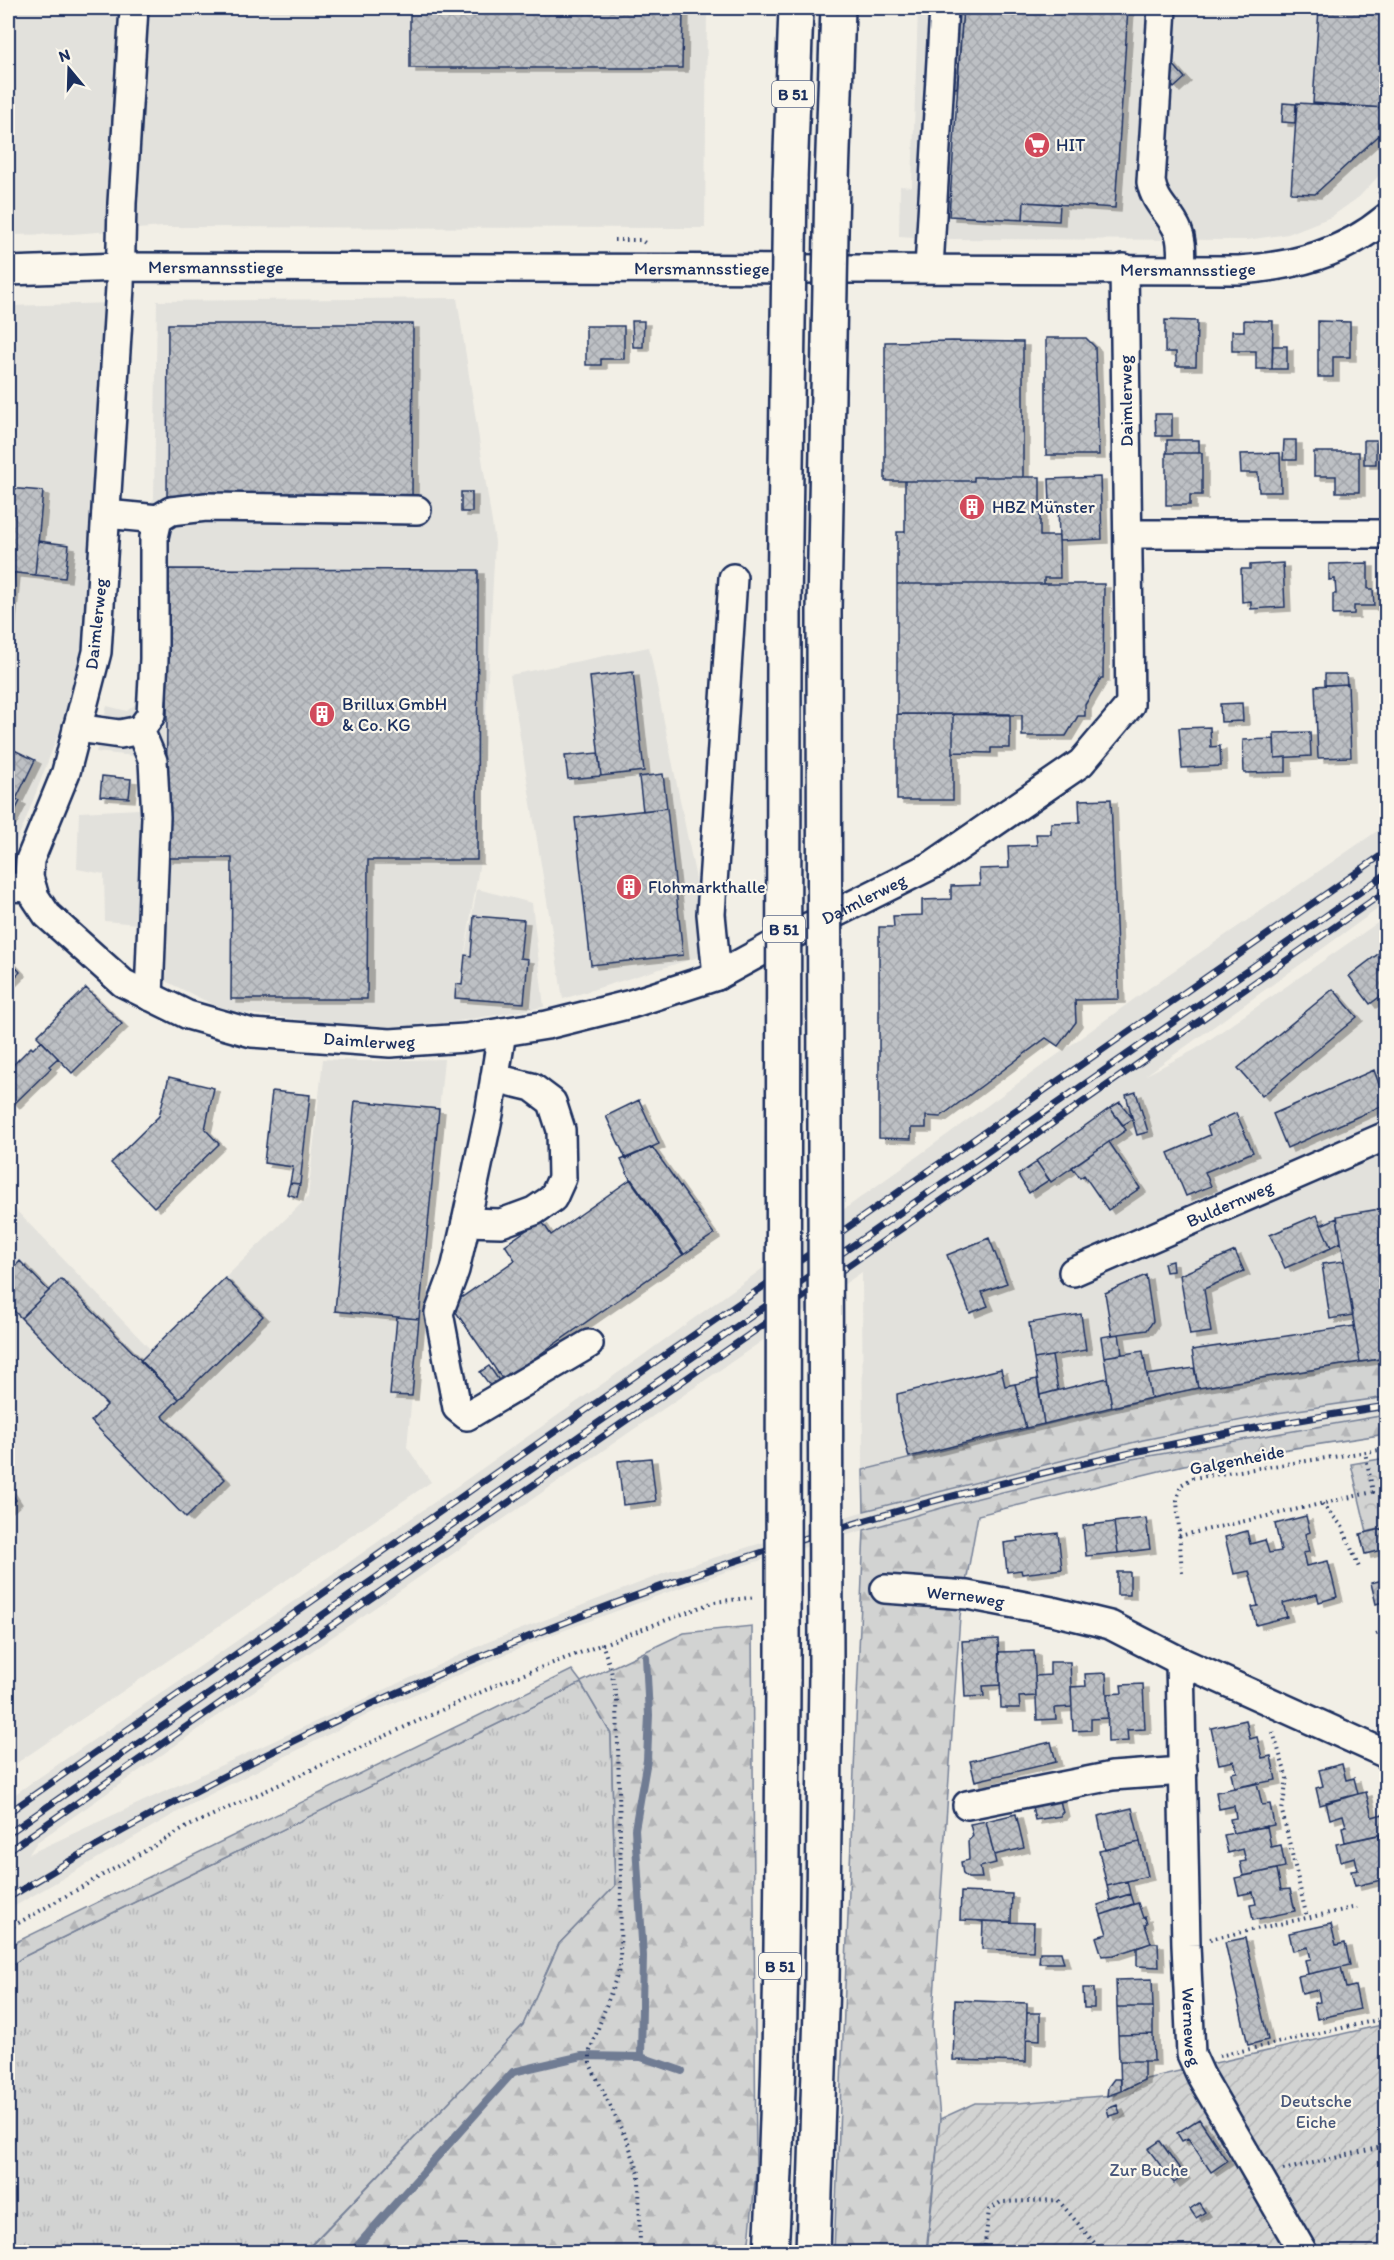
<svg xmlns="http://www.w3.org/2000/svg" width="1394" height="2260" font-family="Itim,sans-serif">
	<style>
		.built { fill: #e2e1dc }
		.grass { fill: url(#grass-tufts); stroke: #768198; stroke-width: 1.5 }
		.forest { fill: url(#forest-firs); stroke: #768198; stroke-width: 1.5 }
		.park { fill: url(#park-crowns); stroke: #768198; stroke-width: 1.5 }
		.garden { fill: url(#garden-furrows); stroke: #768198; stroke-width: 1.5 }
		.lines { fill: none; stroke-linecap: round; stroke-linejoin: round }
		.stream { stroke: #707b93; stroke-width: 8 }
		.building { fill: url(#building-cross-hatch); stroke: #1b2f5e; stroke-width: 1.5; filter: url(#shadow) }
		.minor-casing { stroke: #1b2f5e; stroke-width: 32 }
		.highway-casing { stroke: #1b2f5e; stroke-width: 38 }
		.path { stroke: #1b2f5e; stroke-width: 4; stroke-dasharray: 1.5 4.5; stroke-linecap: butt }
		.minor { stroke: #fbf7ec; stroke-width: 27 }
		.highway { stroke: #fbf7ec; stroke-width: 33 }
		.rail-casing { stroke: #1b2f5e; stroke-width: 7 }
		.rail { stroke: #fbf7ec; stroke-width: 4.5; stroke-dasharray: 14; stroke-linecap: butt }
		.highway-bridge-casing { stroke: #1b2f5e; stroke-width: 38; stroke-linecap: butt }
		.highway-bridge { stroke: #fbf7ec; stroke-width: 33 }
		.labels { text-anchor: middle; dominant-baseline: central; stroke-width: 4.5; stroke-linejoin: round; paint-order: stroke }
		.shield { fill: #fbf7ec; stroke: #5e6b89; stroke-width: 1.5 }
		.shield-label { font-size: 16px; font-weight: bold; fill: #1b2f5e }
		.poi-label { font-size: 18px; fill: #1b2f5e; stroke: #fbf7ec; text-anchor: start }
		.street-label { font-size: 18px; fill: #1b2f5e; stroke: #fbf7ec }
		.park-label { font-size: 18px; fill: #49587b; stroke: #fbf7ec }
	</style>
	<defs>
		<pattern id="grass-tufts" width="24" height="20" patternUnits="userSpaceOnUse" patternTransform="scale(1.5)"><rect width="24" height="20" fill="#d2d3d2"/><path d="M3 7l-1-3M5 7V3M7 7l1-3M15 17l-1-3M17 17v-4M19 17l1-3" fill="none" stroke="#b4b5b7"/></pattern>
		<pattern id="forest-firs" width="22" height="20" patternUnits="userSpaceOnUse" patternTransform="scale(1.5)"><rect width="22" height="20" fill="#d2d3d2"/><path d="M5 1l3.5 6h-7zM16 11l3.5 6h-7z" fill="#b4b5b7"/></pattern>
		<pattern id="park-crowns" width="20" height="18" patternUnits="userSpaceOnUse" patternTransform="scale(1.5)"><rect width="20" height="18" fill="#d2d3d2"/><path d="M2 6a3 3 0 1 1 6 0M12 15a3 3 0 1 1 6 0" fill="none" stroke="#b4b5b7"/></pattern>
		<pattern id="garden-furrows" width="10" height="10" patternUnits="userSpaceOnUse" patternTransform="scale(1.5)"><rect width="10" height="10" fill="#d2d3d2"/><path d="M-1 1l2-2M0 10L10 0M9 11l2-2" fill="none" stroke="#b4b5b7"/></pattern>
		<pattern id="building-cross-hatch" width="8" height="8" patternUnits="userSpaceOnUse" patternTransform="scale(1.5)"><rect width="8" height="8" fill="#bdc0c4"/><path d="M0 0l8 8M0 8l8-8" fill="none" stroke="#a2a5ab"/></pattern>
		<filter id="shadow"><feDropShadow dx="6" dy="4" stdDeviation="0" flood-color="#0004"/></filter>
	</defs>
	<rect width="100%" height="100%" fill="#f2efe6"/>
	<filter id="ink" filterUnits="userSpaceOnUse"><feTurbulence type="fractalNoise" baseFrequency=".0167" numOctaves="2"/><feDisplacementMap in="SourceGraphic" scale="12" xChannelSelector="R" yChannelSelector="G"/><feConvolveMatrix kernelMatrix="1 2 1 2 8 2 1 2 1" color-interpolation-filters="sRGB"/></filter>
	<g filter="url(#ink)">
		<!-- built -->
		<path class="built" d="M8,8H707L705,228L163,227L72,234L8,235Z
			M918,8H1386V168L1359,197L1331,217L1288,234L1247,240L928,239L899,237L900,186L912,187Z
			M457,298L495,542L483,772L484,837L458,993L477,889L532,903L544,1007L453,1022L374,1028L226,1011L141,969L148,925L105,921L104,874L77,869L79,812L139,809L144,757L96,752L107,706L127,711L137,703L144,508L154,499L157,301Z
			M113,303L87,659L24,824L8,858V306Z
			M649,647L711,953L563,999L510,675Z
			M1386,825V903L1146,1075L1196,1049L1386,917V1358L1182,1391L863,1470L862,1272L219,1715L37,1842L29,1854L488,1642L665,1573L858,1513L1143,1440L1277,1413L1386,1397V1415L1132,1459L955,1504L864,1530L745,1565L660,1595L546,1637L369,1714L195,1802L8,1910V1799L267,1620L642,1356L1166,976Z
			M323,1059L361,1061L444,1059L407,1447L431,1482L8,1769V1202L151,1350L308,1197Z"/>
		<!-- grass -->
		<path class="grass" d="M581,1683L611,1734L615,1886L559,1944L523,2025L304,2252H8V1968L23,1957Z"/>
		<!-- forest -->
		<path class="forest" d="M1386,1358V1397L1277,1413L1143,1440L864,1511L863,1470L1182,1391Z
			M1386,1415V1434L1184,1465L978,1515L960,1616L932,2027L940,2119L926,2252H834L864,1530L955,1504L1132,1459Z
			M752,1626L756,2172L748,2252H305L523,2025L559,1944L615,1886L611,1734L581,1683L23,1957L8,1968V1947L10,1945L572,1670L581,1682L684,1633Z"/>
		<!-- park -->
		<path class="park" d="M1386,1458V1527L1367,1532L1351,1464Z"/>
		<!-- garden -->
		<path class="garden" d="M1386,2024V2252H1315L1206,2065Z
			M1187,2069L1295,2252H927L940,2119L975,2103H1017L1114,2095L1142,2080Z"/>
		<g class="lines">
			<!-- stream -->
			<path class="stream" d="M641,2057L682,2071
				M352,2252L513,2072L582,2056L641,2057L643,1956L635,1829L647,1760L649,1715L646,1657"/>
		</g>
		<!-- building -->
		<path class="building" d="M410,8H683L682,68H410Z
			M952,8H963L957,88L946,87Z
			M963,8H1128L1115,208L1024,202L1023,220L949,216Z
			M1319,8H1386V108L1313,103Z
			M1171,62L1185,78L1174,88L1170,83Z
			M1283,103L1296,104L1295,123L1282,122Z
			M1297,103L1386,108V129L1315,194L1291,193Z
			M1024,202L1060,204L1059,221L1023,219Z
			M1165,320L1197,321L1196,366H1176V352H1165Z
			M1244,320L1273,321L1272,369H1256V351H1232V331H1244Z
			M632,321H644L643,347H633Z
			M1318,321L1350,322V357H1333V377H1318Z
			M168,324H413L412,496H167Z
			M586,326H624V359H601V365H586Z
			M1046,338H1086L1095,347L1099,455H1046Z
			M953,341L1023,342V477H974V481H885V342Z
			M1273,346H1287V369H1272Z
			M1155,414H1172V436H1156Z
			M1167,440H1199V453H1167Z
			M1284,440H1296V460H1283Z
			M1364,440H1376V464H1364Z
			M1314,452H1359V492H1336V476H1314Z
			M1166,453H1202V495H1190V505H1166Z
			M1280,453L1281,492H1259L1258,473H1241L1240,454Z
			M974,477H1040V536H1059L1060,578H1044V584H897V532H905V481H974Z
			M1100,477L1102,539L1059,541L1058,502L1050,503L1049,479Z
			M8,488L43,491L35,575L8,572Z
			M461,492H472V512H461Z
			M38,541L69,545L65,578L35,575Z
			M1283,563L1285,607L1251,609V601L1242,602L1241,569H1250V565Z
			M1368,563V589H1373L1374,606H1354V614L1333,615V594H1336L1335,579L1329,580V564Z
			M168,569L478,570L477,860H368L367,999H231L232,858H166Z
			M8,572L14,573L8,637Z
			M897,584H1104L1103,678H1101L1085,705V716H1078L1066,736H1022V715L897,714Z
			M633,672L644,771L601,776L590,677Z
			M1325,674H1346L1347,684L1325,685Z
			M1348,684L1351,757L1318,758L1315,686Z
			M1242,703L1243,721L1221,722L1220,704Z
			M897,714H953V800H897Z
			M953,714H1010V748H991V753L953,752Z
			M1210,727L1211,747L1220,746L1221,766L1182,768L1179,728Z
			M1310,732L1311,756L1275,758L1274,733Z
			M1274,739L1275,758L1286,757V772L1244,773L1243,740Z
			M8,747L35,760L16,799L8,795Z
			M598,753L601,776L568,779L565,756Z
			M663,774L667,808L643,811L639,777Z
			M102,776L131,779L129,798L100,796Z
			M8,795L20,801L9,823L8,822Z
			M1111,799L1119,999L1075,1000L1076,1022L1058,1046L1046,1038L940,1117L926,1116V1128H911V1139L879,1138V927H894L893,916L922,915V900L951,899V886L980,885L979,869L1009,868L1008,846L1037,845L1036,834H1051V823L1080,822L1079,800Z
			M667,808L683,955L591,965L575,818Z
			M474,916L524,920L520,958L528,959L524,1003L455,998L456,984L462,985L465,955L471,956Z
			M1386,948V992L1370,1004L1349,976Z
			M8,959L20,972L8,984Z
			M86,988L122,1024L72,1073L37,1036Z
			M1333,989L1357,1017L1262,1096L1238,1068Z
			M41,1041L58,1058L49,1066L51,1068L14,1104L8,1098V1070L31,1047L33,1049Z
			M1374,1070L1386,1104L1287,1148L1273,1114Z
			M169,1077L214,1088L205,1129L219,1144L154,1207L111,1163L159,1116Z
			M272,1091L310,1095L300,1184L290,1183L293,1167L264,1163Z
			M1136,1092L1148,1132L1137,1135L1126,1095Z
			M639,1100L659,1144L626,1159L606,1116Z
			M355,1101L439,1109L419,1319L335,1311Z
			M1120,1102L1133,1119L1123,1125L1110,1108Z
			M1110,1108L1126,1130L1051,1182L1036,1161Z
			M1236,1113L1253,1152L1205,1172L1211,1186L1186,1196L1168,1153L1210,1135L1207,1126Z
			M1109,1142L1140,1188L1108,1210L1084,1175L1080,1178L1072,1167Z
			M652,1147L714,1234L683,1255L630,1179L621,1160Z
			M1037,1162L1049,1180L1029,1193L1018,1175Z
			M631,1179L684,1254L503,1380L451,1305L515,1260L505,1245L541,1220L551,1235Z
			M290,1183L300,1184L297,1197L287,1194Z
			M1386,1208V1358L1360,1362L1337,1216Z
			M1317,1215L1331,1248L1285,1268L1270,1235Z
			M1337,1218L1341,1242L1331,1247L1321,1225Z
			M989,1238L1007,1283L982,1292L988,1306L970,1313L947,1255Z
			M1235,1251L1244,1271L1204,1289L1211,1332L1190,1335L1180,1275Z
			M20,1261L49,1291L21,1318L8,1305V1274Z
			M1172,1261L1173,1271L1166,1272L1164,1263Z
			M1344,1261L1353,1315L1330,1319L1322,1264Z
			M1146,1275L1153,1321L1147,1330L1112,1335L1105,1293Z
			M225,1278L263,1316L179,1399L140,1361Z
			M61,1279L179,1399L162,1416L225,1479L186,1518L91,1421L107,1405L21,1318Z
			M1081,1314L1086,1350L1034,1359L1029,1323Z
			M397,1317L419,1319L412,1396L390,1395Z
			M1354,1326L1360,1362L1198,1388L1192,1350Z
			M1119,1334L1122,1354L1104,1357L1101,1337Z
			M1143,1351L1151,1398L1112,1407L1104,1357Z
			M1052,1356L1058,1390L1040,1395L1034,1359Z
			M489,1366L500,1382L492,1388L480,1372Z
			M1194,1368L1198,1388L1151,1398L1147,1375Z
			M1001,1369L1005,1386L1015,1384L1026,1428L909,1457L898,1413L897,1394Z
			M1107,1378L1112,1407L1044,1424L1040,1395Z
			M1037,1379L1044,1424L1026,1428L1015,1384Z
			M651,1458L656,1501L623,1505L618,1461Z
			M8,1488L16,1500L8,1507Z
			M1306,1516L1310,1532L1305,1534L1309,1552L1303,1553L1306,1566L1328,1561L1337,1597L1319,1602L1317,1594L1283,1603L1287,1617L1256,1625L1252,1607L1258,1606L1249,1571L1234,1574L1225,1537L1247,1531L1250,1544L1265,1540L1269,1553L1281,1551L1275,1524Z
			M1146,1518L1150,1549L1118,1553L1114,1522Z
			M1114,1522L1118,1553L1086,1556L1083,1526Z
			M1386,1528V1549L1365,1554L1360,1534Z
			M1058,1533L1062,1569L1022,1574L1021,1570L1007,1572L1004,1543L1018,1541L1017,1538Z
			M1117,1572H1130V1595H1117Z
			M1386,1579V1601L1376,1604L1371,1583Z
			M998,1639L1000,1685L983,1686L984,1696L965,1697L962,1641Z
			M1034,1651L1036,1696L1019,1697L1020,1708H1001L999,1652Z
			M1050,1662H1070L1072,1707L1055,1708L1056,1719L1037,1720L1035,1676L1050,1675Z
			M1106,1673L1108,1718L1091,1719V1730L1073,1731L1071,1687L1086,1686L1085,1674Z
			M1143,1684L1145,1729L1127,1730L1128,1741L1108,1742L1107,1694L1122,1693L1121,1685Z
			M1246,1720L1250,1739L1257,1737L1262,1758L1271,1756L1276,1780L1234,1788L1231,1773L1237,1772L1234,1761L1219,1764L1211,1728Z
			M1051,1742L1056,1762L975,1781L970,1761Z
			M1342,1764L1346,1780L1354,1778L1358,1794L1320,1805L1316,1788L1323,1786L1319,1770Z
			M1257,1783L1262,1805L1270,1804L1274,1825L1233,1833L1230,1819L1236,1818L1234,1806L1219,1809L1216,1792Z
			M1366,1792L1372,1817L1383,1814L1386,1833L1345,1842L1342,1827L1346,1826L1343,1815L1330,1819L1326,1802Z
			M1059,1796L1063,1813H1061V1816L1035,1820L1031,1802Z
			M1132,1808L1140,1842L1105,1850L1098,1816Z
			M1016,1814L1024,1848L994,1855L986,1821Z
			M986,1821L996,1863L980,1867L982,1878H968L963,1874L961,1862L969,1860L968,1841L973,1836L970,1824Z
			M1267,1826L1271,1847L1281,1845L1285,1867L1243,1876L1240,1862L1246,1861L1243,1849L1228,1853L1224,1835Z
			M1379,1835L1384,1856L1386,1855V1879L1355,1886L1351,1871L1358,1870L1355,1857L1340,1861L1336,1844Z
			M1140,1842L1148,1876L1107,1886L1099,1851Z
			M1277,1869L1281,1890L1290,1889L1295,1911L1253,1920L1250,1905L1256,1904L1253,1892L1239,1895L1235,1878Z
			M1127,1881L1130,1894L1110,1900L1107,1886Z
			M961,1892L1012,1894L1011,1922L960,1920Z
			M1130,1894L1133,1904L1101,1915L1098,1905Z
			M1138,1903L1143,1918L1145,1917L1147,1924L1145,1925L1151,1943L1114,1955L1102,1956L1096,1937L1107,1934L1101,1915Z
			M977,1921L1034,1923L1033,1951L982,1949L983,1922Z
			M1331,1924L1336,1945L1345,1943L1350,1965L1308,1974L1305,1960L1311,1959L1308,1947L1293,1951L1289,1933Z
			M1245,1938L1268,2040L1248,2045L1225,1942Z
			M1151,1943H1158L1159,1967L1137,1966V1948Z
			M1040,1952H1061L1064,1963H1039Z
			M1341,1967L1346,1988L1355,1986L1360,2009L1317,2019L1314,2003L1320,2002L1318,1990L1302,1994L1298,1976Z
			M1152,1979L1153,2007H1117L1116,1980Z
			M1083,1988H1094V2008H1084Z
			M955,2000L1027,2003L1026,2062L953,2060Z
			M1117,2007H1153V2034L1118,2035Z
			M1027,2013H1040V2040L1026,2039Z
			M1153,2034L1154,2061H1119L1118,2035Z
			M1120,2061H1144V2080L1121,2091Z
			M1114,2079H1121V2091L1107,2096L1108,2087Z
			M1117,2105L1120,2113L1109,2116L1107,2109Z
			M1199,2119L1227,2161L1211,2172L1188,2138L1182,2141L1177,2133Z
			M1160,2141L1184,2175L1174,2183L1148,2149Z
			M1199,2203L1205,2212L1196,2218L1190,2209Z"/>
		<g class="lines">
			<!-- minor casing -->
			<g class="minor-casing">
				<g id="minor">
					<path id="s1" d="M134,8L122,203L120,287L97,652L66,772L30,860L29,877L35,897L47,915L123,983L188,1015L252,1033L390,1043L465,1038L547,1025L631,1004L717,976L792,935L934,864L1081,763L1130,705L1124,268"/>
					<path d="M1162,8L1151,182C1155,204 1170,212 1178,231C1183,242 1181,256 1182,269"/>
					<path d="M929,268L944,8"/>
					<path id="s2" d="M8,271L121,267L1239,270C1294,266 1343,254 1386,218"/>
					<path d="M106,514L158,519"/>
					<path d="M1128,534H1386"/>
					<path d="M77,728L120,734L140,730L151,715L154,659V537L158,519L171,511L206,507L417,510"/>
					<path d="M140,730L153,761L156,817L149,996"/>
					<path d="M8,887L32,888"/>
					<path d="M717,976L711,914L733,578"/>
					<path d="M502,1032L489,1114L466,1222L455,1270L439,1313L457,1408L467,1416L589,1344"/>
					<path d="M466,1222L501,1223L534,1211L553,1198L562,1178L561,1130L552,1102L532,1087L495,1078"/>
					<path id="s3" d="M1073,1272L1386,1136"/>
					<path id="s4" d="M885,1589L967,1595L1052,1611L1110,1625L1180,1661L1386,1754"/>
					<path id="s5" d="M1180,1661L1186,1945L1191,2054L1201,2076L1303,2252"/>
					<path d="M967,1805L1112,1776L1183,1771"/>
				</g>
			</g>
			<!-- highway casing -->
			<g class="highway-casing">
				<path id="highway" d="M832,179L838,8
					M790,180L796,8
					M771,2252C782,2061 782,1870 783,1679
					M813,2252L822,1981L826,1672"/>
			</g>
			<!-- path -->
			<path class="path" d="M1379,194L1386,185
				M614,240H641L645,243
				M1322,1504L1342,1526L1360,1570
				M1179,1536L1373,1492L1365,1452
				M1182,1573L1177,1500L1181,1485L1193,1478L1386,1449
				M1376,1634L1386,1631
				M602,1643L611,1670L617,1701L621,1877L620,1967L590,2051V2064L628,2143L639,2173L640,2252
				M1273,1732L1287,1778L1282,1811L1307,1918
				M8,1929L189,1826L503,1682L714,1602L756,1597
				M1210,1939L1357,1907
				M1219,2056L1386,2018
				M1283,2170L1386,2146
				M984,2252L989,2210L1001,2202L1058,2200L1102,2252"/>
			<!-- minor -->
			<use href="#minor" class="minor"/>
			<!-- highway -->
			<use href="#highway" class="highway"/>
			<!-- rail casing -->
			<g class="rail-casing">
				<path id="rail" d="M8,1813L1386,852
					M8,1834L1386,874
					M8,1851L1386,891
					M8,1898C430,1639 898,1480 1386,1406"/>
			</g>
			<!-- rail -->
			<use href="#rail" class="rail"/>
			<!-- highway-bridge casing -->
			<g class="highway-bridge-casing">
				<path id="highway-bridge" d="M826,1672L824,611L832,179
					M783,1679L784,610L790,180"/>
			</g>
			<!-- highway-bridge -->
			<use href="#highway-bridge" class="highway-bridge"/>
		</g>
	</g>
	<!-- icons -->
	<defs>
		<g id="supermarket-disc" transform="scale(1.35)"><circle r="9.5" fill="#d1495b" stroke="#fbf7ec"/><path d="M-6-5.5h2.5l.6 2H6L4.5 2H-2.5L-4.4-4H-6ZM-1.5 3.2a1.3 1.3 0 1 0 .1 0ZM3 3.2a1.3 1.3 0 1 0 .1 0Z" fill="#fff"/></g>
		<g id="building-disc" transform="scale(1.35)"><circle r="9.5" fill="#d1495b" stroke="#fbf7ec"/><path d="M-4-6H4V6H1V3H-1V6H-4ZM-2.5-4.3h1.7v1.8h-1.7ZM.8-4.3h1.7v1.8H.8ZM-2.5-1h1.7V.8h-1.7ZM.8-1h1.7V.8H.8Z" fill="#fff"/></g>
	</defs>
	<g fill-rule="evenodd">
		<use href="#supermarket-disc" x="1037" y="145"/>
		<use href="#building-disc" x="972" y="507"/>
		<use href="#building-disc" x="322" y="714"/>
		<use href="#building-disc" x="629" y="887"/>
	</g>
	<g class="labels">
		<!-- shield labels -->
		<g class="shield">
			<rect x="772" y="81" width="42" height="26" rx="4.5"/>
			<rect x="763" y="916" width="42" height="26" rx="4.5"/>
			<rect x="759" y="1953" width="42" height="26" rx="4.5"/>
		</g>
		<g class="shield-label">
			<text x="793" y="94">B 51</text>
			<text x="784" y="929">B 51</text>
			<text x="780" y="1966">B 51</text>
		</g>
		<!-- poi labels -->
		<g class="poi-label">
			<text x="1056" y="145">HIT</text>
			<text x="992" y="507">HBZ Münster</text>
			<text x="342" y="704">Brillux GmbH<tspan x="342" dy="21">&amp; Co. KG</tspan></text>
			<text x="648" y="887">Flohmarkthalle</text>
		</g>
		<!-- street labels -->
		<g class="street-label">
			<text stroke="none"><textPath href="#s2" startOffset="208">Mersmannsstiege</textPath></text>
			<text stroke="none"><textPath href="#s2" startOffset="1180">Mersmannsstiege</textPath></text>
			<text stroke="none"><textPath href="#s2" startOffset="694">Mersmannsstiege</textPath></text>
			<text transform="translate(1126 401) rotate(-91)">Daimlerweg</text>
			<text transform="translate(96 624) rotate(-84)">Daimlerweg</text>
			<text stroke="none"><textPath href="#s1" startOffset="1804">Daimlerweg</textPath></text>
			<text stroke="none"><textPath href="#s1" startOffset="1282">Daimlerweg</textPath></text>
			<text stroke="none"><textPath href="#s3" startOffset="171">Buldernweg</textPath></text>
			<text transform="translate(1237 1460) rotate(-11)">Galgenheide</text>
			<text stroke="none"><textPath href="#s4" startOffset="81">Werneweg</textPath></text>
			<text stroke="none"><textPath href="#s5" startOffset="366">Werneweg</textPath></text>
		</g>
		<!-- park labels -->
		<g class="park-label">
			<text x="1316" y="2101">Deutsche<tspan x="1316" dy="21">Eiche</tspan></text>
			<text x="1149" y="2170">Zur Buche</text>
		</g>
	</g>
	<!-- margin -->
	<rect width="1394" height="2260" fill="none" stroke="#fbf7ec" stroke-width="30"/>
	<rect x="15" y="15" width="1364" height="2230" fill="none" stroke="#1b2f5e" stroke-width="2" filter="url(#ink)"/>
	<!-- north arrow -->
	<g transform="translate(69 69) rotate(341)" stroke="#fbf7ec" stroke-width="4.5" paint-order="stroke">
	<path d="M0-4.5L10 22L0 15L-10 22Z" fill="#1b2f5e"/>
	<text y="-9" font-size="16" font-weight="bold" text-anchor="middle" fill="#1b2f5e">N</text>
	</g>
</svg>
